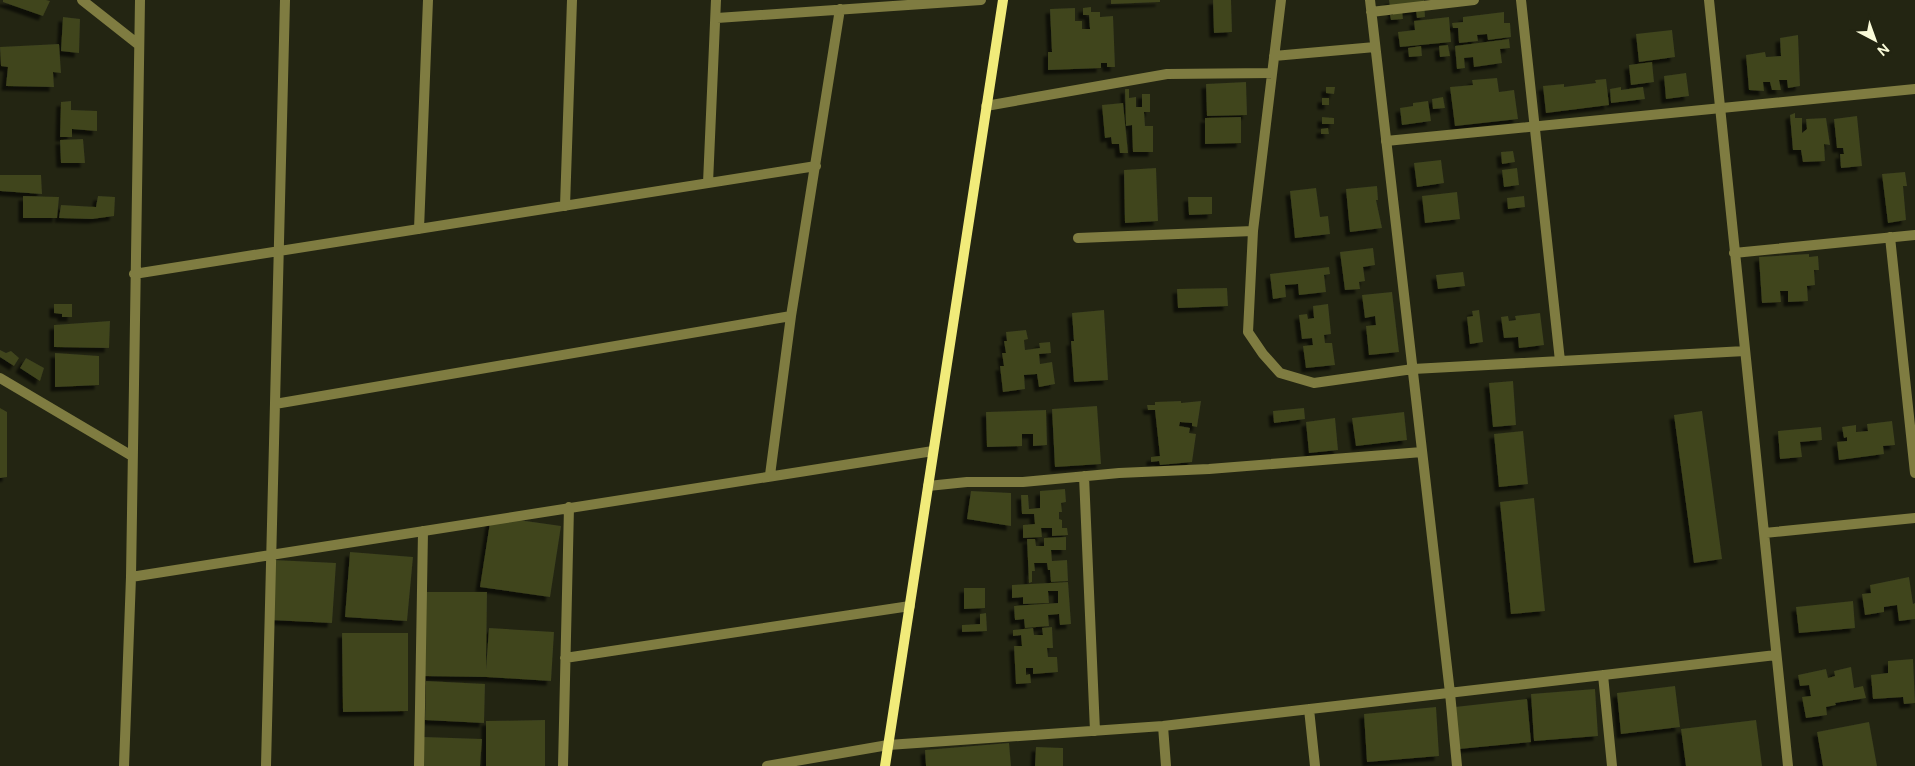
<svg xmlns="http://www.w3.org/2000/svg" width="1915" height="766" font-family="'DM Sans',sans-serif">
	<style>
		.building { fill: #3f441f; filter: url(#shadow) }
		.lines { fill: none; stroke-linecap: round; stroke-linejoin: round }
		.lane { stroke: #7f7c41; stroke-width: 10 }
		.street { stroke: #7f7c41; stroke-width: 10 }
		.secondary { stroke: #f1eb7a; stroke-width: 10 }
	</style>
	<defs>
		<filter id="shadow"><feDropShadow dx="-4.5" dy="4.5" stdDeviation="1" flood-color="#0009"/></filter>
	</defs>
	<rect width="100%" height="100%" fill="#232512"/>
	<!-- building -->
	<path class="building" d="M3,0H46L50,1L43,16L3,2Z
		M1111,0H1160V2L1111,4Z
		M1213,0H1231L1232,32L1214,33Z
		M1389,0H1424L1425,17L1417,18L1416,10L1402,11L1403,19L1391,20L1390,15H1393L1392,7H1390Z
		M1091,7V12H1100V17L1113,16L1115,67H1107V63H1101V68L1048,70V52H1052L1050,9L1075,8V21H1082V29H1090L1089,15H1083V8Z
		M1504,12V23H1510L1511,37L1488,40L1487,34L1477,35L1478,41L1459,43L1458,28H1453L1452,23L1463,22V17Z
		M63,17L80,19L79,53L61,51Z
		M1449,17L1451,42L1400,47L1398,32L1415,30L1414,21Z
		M1672,30L1675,57L1639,62L1636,34Z
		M1798,35L1800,86L1788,88L1787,80H1779L1781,90H1772L1770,82H1763L1764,91L1749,90L1746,55L1765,52L1766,57L1781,56L1780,38Z
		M1509,39L1510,48L1500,49L1502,63L1474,67L1473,57L1464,58L1465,68L1457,69L1455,46Z
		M59,44L61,73L53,72L54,87L6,86L8,67L1,66L0,47Z
		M1448,45L1450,56L1440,57L1439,46Z
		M1421,46L1422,56L1409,57L1408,48Z
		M1652,62L1654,82L1631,85L1629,65Z
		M1686,73L1689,96L1666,99L1664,76Z
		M1497,78L1499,92L1514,90L1518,119L1455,126L1450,87L1473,85L1472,80Z
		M1606,79L1609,105L1546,113L1543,86L1564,84V87L1596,83L1595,80Z
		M1246,82L1247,115L1207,116L1206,84Z
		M1326,87H1335L1334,94L1326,93Z
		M1621,87V90L1643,87L1645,99L1611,103L1610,89Z
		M1125,89H1129V98L1136,97V107H1142V94H1150V112H1144L1145,126H1153V152H1133L1132,125L1126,126Z
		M1443,97L1445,108L1433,109L1432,99Z
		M1322,98H1329V105H1322Z
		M71,101V110L97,111V131L72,129V137H60L61,102Z
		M1428,101L1431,121L1402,125L1400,108L1413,106V103Z
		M1123,103L1128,153H1120L1119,144H1112L1111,137L1105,138L1102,105Z
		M1795,113V118H1802V133L1807,129L1806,119L1826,118L1830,145L1824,144L1825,161L1803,162L1801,150H1793L1790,115Z
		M1857,116L1862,166L1841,168L1840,154H1844L1843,148H1837L1834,119Z
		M1241,117V143L1205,144V118Z
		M1322,117L1334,118V124H1322Z
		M1328,128L1329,134H1321V129Z
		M83,139L85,163H61L60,140Z
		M1513,151L1515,162L1502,164L1501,152Z
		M1441,160L1444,183L1417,187L1414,163Z
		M1156,168L1158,221L1125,223L1124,170Z
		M1517,168L1519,185L1504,187L1502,170Z
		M1905,172L1907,186H1903L1906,220L1888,223L1882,174Z
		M0,175H41L42,194L0,191Z
		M1377,186L1378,200H1376L1382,228L1350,232L1346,189Z
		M1316,188L1320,217L1328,216L1330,234L1295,238L1290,191Z
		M1457,192L1460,219L1425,223L1422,196Z
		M23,196L59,197L57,218H23Z
		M98,196L115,197L114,216L92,219L59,218L61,205L96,207Z
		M1524,196L1525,207L1508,209L1507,198Z
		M1188,197H1212V214L1189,215Z
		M1373,248L1375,265L1363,267L1365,281L1359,282L1360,289L1345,290L1340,252Z
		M1809,254V257L1818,256L1819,270H1814L1815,285L1807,286L1808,301L1788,302V291H1780L1781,302L1762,303L1759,257Z
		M1329,267L1330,274L1324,275L1326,292L1299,295L1298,284L1285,285L1286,297L1273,299L1270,274Z
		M1463,272L1465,286L1438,289L1436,275Z
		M1227,288L1228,306L1178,308L1177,289Z
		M1392,292L1399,352L1369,355L1366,326L1376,325L1375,316L1365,318L1362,295Z
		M54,304H72V317H62V314L54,313Z
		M1328,304L1331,334L1324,335L1325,343H1332L1335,365L1306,368L1303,346L1313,345L1312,338L1302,339L1299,315L1307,314L1308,319L1314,318L1313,306Z
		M1104,310L1108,380L1074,382L1071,341H1074L1072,313Z
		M1479,310L1483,342L1470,344L1467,317L1473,316L1472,311Z
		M1540,313L1544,345L1519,348L1518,337L1504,338L1501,317L1508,316L1509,321L1516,320L1515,316Z
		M110,321L109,348L54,347V325Z
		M1026,330L1028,339L1024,340L1025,350L1040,348L1039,343L1050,342L1051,353L1039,354L1040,364L1052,362L1055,384L1039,387L1037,374L1024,375L1025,389L1003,392L1000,366H1004L1002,353H1006L1004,341H1007L1006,332Z
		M0,350L6,353L11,351L19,358L14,366L0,357Z
		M55,353L99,356V385L55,387Z
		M26,358L44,368L40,381L20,368Z
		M1513,381L1516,425L1493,427L1489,383Z
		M1181,401V403L1201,401L1197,427L1192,426V423L1180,422L1179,426L1190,428L1189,433L1196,434L1192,462L1160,465L1159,461L1151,462V457L1160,456L1155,410H1148L1147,405H1155V402Z
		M1097,406L1101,464L1055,467L1052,409Z
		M0,408L7,412V477L0,478Z
		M1304,408L1305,419L1274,423L1273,411Z
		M1046,410L1047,445L1033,446V434H1022V446L987,447L986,412Z
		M1702,411L1722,559L1694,563L1674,415Z
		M1404,412L1407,440L1356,446L1352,418Z
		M1335,418L1338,450L1309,453L1306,422Z
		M1892,421L1895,445L1883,446L1884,454L1839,460L1837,442L1847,441V437L1844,438L1842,427L1856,425V432L1868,431L1867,424Z
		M1821,427L1822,440L1800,442L1802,457L1780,459L1778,431Z
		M1523,431L1528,484L1499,487L1494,434Z
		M1065,489L1066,502L1061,503L1062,512H1059V519L1062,520V528H1067L1068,535L1052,536V528H1041L1042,537L1023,538V525L1035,524L1034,514H1022L1021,495H1028L1029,509L1040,508V491Z
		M971,491L1011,493V526L967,519Z
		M1534,498L1545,611L1511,614L1500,502Z
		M491,516L561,526L550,597L480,587Z
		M1066,537V550H1051L1052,561L1067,560L1068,581L1051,582L1050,570H1048L1047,563H1034L1035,571H1032V582L1029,583L1027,539H1035L1036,546H1044V538Z
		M350,552L413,557L407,621L345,617Z
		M274,560L336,563L332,623L271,620Z
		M1909,577L1913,604L1915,603V619L1899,621L1897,605L1884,607V612L1865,615L1862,594L1871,593L1870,585Z
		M1068,582L1071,624L1060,625L1059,614L1048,615L1049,626L1025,628L1024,619L1015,620L1014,606L1058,603V591H1048L1049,603L1023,604V597L1012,598V585Z
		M964,588H985V608L964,609Z
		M423,592H487L486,669L489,628L554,632L551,681L486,677L421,676Z
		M1853,601L1855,628L1799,633L1796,607Z
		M986,613L987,631L962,632V625L980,624V614Z
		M1052,627L1053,648H1047L1048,657H1057L1058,672L1033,674V668H1026V675L1030,674L1031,683L1016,684L1014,646H1022L1021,635L1013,636V630L1033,628L1034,635H1043L1042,628Z
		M342,633H408V711L343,712Z
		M1913,659L1915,703L1904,704L1903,697L1873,699L1871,675L1888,673V661Z
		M1851,667L1854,688L1863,686L1866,698L1835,703L1836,705L1826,707L1827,715L1806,718L1802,697L1811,696L1809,685L1800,686L1798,675L1826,669L1828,678L1835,676L1834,671Z
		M426,681L485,684L484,723L425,720Z
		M1675,686L1680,727L1621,734L1617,693Z
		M1595,689L1598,736L1534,741L1531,694Z
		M1527,699L1531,742L1459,749L1455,707Z
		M1436,707L1439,756L1367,762L1364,714Z
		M545,720V766H486V721Z
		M1756,720L1762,766H1686L1681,729Z
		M1869,722L1877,766H1823L1817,732Z
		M424,737L482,739L480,766H422Z
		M1009,743L1011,766H926L925,750Z
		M1036,747L1063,748V766H1035Z"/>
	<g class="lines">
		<!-- lane -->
		<path class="lane" d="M1386,141L1915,89"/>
		<!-- street -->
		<path class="street" d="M82,0L139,45
			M1281,0L1253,231L1248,332L1263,354L1280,373L1314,383L1413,369L1745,351
			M1370,0L1450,693L1457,766
			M1521,0L1560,361
			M1709,0L1788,766
			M1371,12L1474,0
			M717,18L981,0
			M1274,56L1375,47
			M986,106L1167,74L1272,73
			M708,183L716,0
			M565,206L572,0
			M419,229L428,0
			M1890,237L1915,473
			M1078,238L1253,231
			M1734,253L1915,235
			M134,274L816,166
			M0,378L132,456
			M275,404L791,316
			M770,475L791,316L840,9
			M1084,476L1095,731
			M928,486L967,482H1023L1119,473L1209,469L1422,452
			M1764,533L1915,518
			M131,577L933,451
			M565,658L910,606
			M1603,675L1612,766
			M1309,709L1315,766
			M1163,726L1166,766
			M124,766L131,577L140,0
			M266,766L285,0
			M419,766L423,531
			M563,766L569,507
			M767,766L888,745L1163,726L1776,655"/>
		<!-- secondary -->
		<path class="secondary" d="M885,766L1003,0"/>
	</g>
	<!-- north arrow -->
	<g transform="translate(1875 40) rotate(139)" stroke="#232512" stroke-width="4" paint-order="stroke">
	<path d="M0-4L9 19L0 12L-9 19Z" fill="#fafbd9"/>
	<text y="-8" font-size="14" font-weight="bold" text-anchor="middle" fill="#fafbd9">N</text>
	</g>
</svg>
